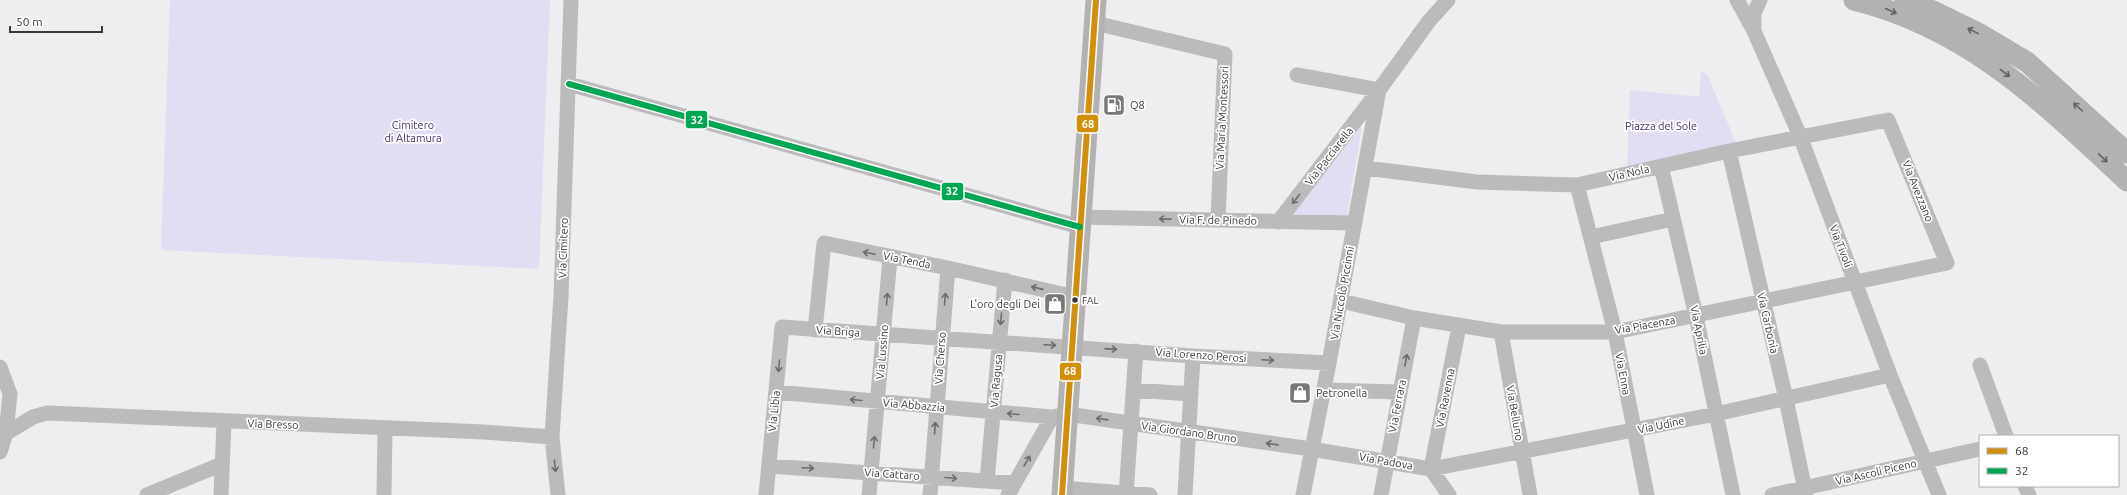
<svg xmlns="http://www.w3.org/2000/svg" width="2127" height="495" font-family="Ubuntu,sans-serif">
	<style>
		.green { fill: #e2ddf2 }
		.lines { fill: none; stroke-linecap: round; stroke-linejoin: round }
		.minor { stroke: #bbbbbc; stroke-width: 15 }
		.secondary { stroke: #b2b2b2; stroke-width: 21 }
		.bus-1-casing { stroke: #fff; stroke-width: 9 }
		.bus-2-casing { stroke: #fff; stroke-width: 9 }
		.bus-1 { stroke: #d1900b; stroke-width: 6 }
		.bus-2 { stroke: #00a651; stroke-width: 6 }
		.oneway { stroke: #636363 }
		.oneway2 { stroke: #6c6c6d }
		.bus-dot { fill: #383839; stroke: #fff; stroke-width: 1.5 }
		.labels { text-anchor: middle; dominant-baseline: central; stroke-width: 3.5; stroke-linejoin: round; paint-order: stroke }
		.bus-label { font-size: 10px; fill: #383839; stroke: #fff; text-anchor: start }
		.poi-label { font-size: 11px; fill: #383839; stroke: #fff; text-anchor: start }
		.street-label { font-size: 11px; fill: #383839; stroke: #fff }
		.park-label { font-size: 11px; fill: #442d6e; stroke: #fff }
		.line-badge { stroke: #fff; stroke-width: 1.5 }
		.badge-label { font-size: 11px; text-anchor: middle; font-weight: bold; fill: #fff }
	</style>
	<rect width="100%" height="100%" fill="#eeedef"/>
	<!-- green -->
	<path class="green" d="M170,0H550L539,269L161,250Z
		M1701,72L1707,74L1736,143L1627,168L1630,90L1699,97Z
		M1362,126L1347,215L1290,217Z"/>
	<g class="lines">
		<!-- minor -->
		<path class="minor" d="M1737,0L1754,31L1800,136L1890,375L1939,495
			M1095,23L1225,54L1218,220
			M1754,31V13L1760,0
			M1297,75L1379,90
			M569,84L1080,227
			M1729,151L1786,399L1806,495
			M1661,166L1696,316L1733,495
			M1577,185L1615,332L1647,495
			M1081,217L1355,223
			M1278,222L1379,90L1429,21L1448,0
			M1591,237L1673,219
			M1341,301L1414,318L1501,332H1615L1947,263L1888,120L1729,151L1577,185L1477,182L1366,168
			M815,330L824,243L948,268L1075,297
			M1501,332L1530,495
			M1980,365L2006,436
			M0,367L10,394L6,433L0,452
			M1133,390L1191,394
			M1323,390L1400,392
			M776,392L1052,417
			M0,437L33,417L47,413L484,432L552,437
			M769,466L1014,483
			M1431,469L1459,326
			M1431,469L1449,495
			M987,481L1005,280
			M2025,486L2029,495
			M1062,488L1150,495
			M147,495L222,464
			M221,495L224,422
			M384,495L385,428
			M558,495L552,437L561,296L571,0
			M766,495L782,327L1193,356L1329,363
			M869,495L890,258
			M930,495L948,268
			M1008,495L1052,417L1067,414L1311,449L1431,469L1716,414L1890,375
			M1126,495L1136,351
			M1185,495L1193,356
			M1303,495L1329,363L1379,90
			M1381,495L1414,318
			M1772,495L1980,449"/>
		<!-- secondary -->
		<path class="secondary" d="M1854,0C1970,29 2042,102 2127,181
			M1905,0L1933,11L1980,34L2027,62L2127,153
			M1062,495L1096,0"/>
		<!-- bus-1 casing -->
		<g class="bus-1-casing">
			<path id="bus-1" d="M1062,495L1096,0"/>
		</g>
		<!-- bus-2 casing -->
		<g class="bus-2-casing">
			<path id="bus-2" d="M569,84L1080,227"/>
		</g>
		<!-- bus-1 -->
		<use href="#bus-1" class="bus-1"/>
		<!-- bus-2 -->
		<use href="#bus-2" class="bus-2"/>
	</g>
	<!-- one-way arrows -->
	<defs><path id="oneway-shaft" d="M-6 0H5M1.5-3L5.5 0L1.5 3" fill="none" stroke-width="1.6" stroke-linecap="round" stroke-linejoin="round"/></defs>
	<g class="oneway">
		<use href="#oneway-shaft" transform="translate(1891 11) rotate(24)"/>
		<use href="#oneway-shaft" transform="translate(1973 31) rotate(-154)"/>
		<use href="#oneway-shaft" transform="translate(2005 73) rotate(37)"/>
		<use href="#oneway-shaft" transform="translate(2078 107) rotate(-138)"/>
		<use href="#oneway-shaft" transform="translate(2103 158) rotate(44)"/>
	</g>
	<g class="oneway2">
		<use href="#oneway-shaft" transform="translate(1296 199) rotate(128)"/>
		<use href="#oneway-shaft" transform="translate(1165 219) rotate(-179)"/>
		<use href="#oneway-shaft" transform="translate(869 253) rotate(-168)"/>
		<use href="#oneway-shaft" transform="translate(1037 288) rotate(-167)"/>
		<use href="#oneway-shaft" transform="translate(887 299) rotate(-85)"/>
		<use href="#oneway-shaft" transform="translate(945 299) rotate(-85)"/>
		<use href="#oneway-shaft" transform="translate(1001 319) rotate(95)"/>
		<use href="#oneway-shaft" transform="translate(1050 345) rotate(3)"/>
		<use href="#oneway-shaft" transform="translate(1111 349) rotate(4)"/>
		<use href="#oneway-shaft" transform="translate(1268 360) rotate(3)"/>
		<use href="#oneway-shaft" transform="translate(1406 360) rotate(-79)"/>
		<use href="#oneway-shaft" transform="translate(779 366) rotate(95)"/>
		<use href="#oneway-shaft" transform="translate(856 400) rotate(-175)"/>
		<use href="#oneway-shaft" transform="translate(1013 414) rotate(-175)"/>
		<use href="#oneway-shaft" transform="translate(1102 419) rotate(-172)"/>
		<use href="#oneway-shaft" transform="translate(935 428) rotate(-86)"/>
		<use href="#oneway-shaft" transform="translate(874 442) rotate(-85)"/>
		<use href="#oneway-shaft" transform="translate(1272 444) rotate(-172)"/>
		<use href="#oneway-shaft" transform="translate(1027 461) rotate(-60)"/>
		<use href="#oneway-shaft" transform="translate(555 466) rotate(84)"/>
		<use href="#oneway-shaft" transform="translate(808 468) rotate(3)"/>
		<use href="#oneway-shaft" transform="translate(951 478) rotate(5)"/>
	</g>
	<!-- icons -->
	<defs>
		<g id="fuel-square" transform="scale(1.15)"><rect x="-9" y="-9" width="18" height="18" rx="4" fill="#787779" stroke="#fff"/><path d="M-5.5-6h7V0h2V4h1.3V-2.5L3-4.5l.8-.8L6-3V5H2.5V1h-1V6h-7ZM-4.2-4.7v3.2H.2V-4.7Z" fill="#fff"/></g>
		<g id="shop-square" transform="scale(1.15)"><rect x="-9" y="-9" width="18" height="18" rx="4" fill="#787779" stroke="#fff"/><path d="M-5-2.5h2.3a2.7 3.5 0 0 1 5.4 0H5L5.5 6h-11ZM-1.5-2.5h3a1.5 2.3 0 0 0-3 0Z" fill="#fff"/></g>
	</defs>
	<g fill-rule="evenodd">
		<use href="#fuel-square" x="1114" y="105"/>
		<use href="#shop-square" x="1055" y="304"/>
		<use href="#shop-square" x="1300" y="393"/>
	</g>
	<!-- markers -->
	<circle class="bus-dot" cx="1075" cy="300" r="3.5"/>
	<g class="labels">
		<!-- bus labels -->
		<g class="bus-label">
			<text x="1082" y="300">FAL</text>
		</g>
		<!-- poi labels -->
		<g class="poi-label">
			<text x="1130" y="105">Q8</text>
			<text x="1040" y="304" text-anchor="end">L'oro degli Dei</text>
			<text x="1316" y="393">Petronella</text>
		</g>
		<!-- street labels -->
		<g class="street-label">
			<text transform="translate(1222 118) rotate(-87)">Via Maria Montessori</text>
			<text transform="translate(1329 156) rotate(-52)">Via Pacciarella</text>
			<text transform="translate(1629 173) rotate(-13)">Via Nola</text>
			<text transform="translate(1918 191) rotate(68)">Via Avezzano</text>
			<text transform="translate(1218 220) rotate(1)">Via F. de Pinedo</text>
			<text transform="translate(1841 246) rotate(69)">Via Tivoli</text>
			<text transform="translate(563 248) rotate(-88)">Via Cimitero</text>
			<text transform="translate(907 260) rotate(11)">Via Tenda</text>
			<text transform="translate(1342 293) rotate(-80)">Via Niccolò Piccinni</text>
			<text transform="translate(1768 323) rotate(77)">Via Carbonia</text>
			<text transform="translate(1645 325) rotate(-10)">Via Piacenza</text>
			<text transform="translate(1699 330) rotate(78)">Via Aprilia</text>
			<text transform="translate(838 331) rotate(4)">Via Briga</text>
			<text transform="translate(882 352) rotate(-85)">Via Lussino</text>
			<text transform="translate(1201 355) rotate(4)">Via Lorenzo Perosi</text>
			<text transform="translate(940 358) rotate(-86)">Via Cherso</text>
			<text transform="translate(1623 374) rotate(79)">Via Enna</text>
			<text transform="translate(996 381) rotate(-85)">Via Ragusa</text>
			<text transform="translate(1445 398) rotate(-79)">Via Ravenna</text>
			<text transform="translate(914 405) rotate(5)">Via Abbazzia</text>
			<text transform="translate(1397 406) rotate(-79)">Via Ferrara</text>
			<text transform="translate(774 411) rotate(-84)">Via Libia</text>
			<text transform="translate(1515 413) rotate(80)">Via Belluno</text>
			<text transform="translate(273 424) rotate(2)">Via Bresso</text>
			<text transform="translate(1661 425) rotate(-12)">Via Udine</text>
			<text transform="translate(1189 432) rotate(8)">Via Giordano Bruno</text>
			<text transform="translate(1386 461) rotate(10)">Via Padova</text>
			<text transform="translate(1876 472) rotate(-13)">Via Ascoli Piceno</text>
			<text transform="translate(892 474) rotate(4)">Via Cattaro</text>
		</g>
		<!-- park labels -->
		<g class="park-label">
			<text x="413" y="125">Cimitero<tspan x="413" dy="13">di Altamura</tspan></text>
			<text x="1661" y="126">Piazza del Sole</text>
		</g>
	</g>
	<g class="line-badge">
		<rect x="685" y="110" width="23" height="19" rx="4" fill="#00a651"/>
		<rect x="1076" y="114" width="23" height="19" rx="4" fill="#d1900b"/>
		<rect x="941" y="182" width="23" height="19" rx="4" fill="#00a651"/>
		<rect x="1059" y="362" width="23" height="19" rx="4" fill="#d1900b"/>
	</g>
	<g class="badge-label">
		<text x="697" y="124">32</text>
		<text x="1088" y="128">68</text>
		<text x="952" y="195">32</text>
		<text x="1070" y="375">68</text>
	</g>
	<!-- legend -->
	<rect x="1979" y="435" width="140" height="52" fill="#ffffff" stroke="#afafb0"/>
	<rect x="1987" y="448" width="20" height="6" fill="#d1900b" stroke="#afafb0"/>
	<text x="2015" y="455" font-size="12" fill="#383839">68</text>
	<rect x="1987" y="468" width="20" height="6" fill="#00a651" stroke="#afafb0"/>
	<text x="2015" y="475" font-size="12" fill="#383839">32</text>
	<!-- scale -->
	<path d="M10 26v6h92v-6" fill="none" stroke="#383839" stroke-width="2"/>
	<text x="16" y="26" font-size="12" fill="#383839" stroke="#ffffff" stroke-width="3" paint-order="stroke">50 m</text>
</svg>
